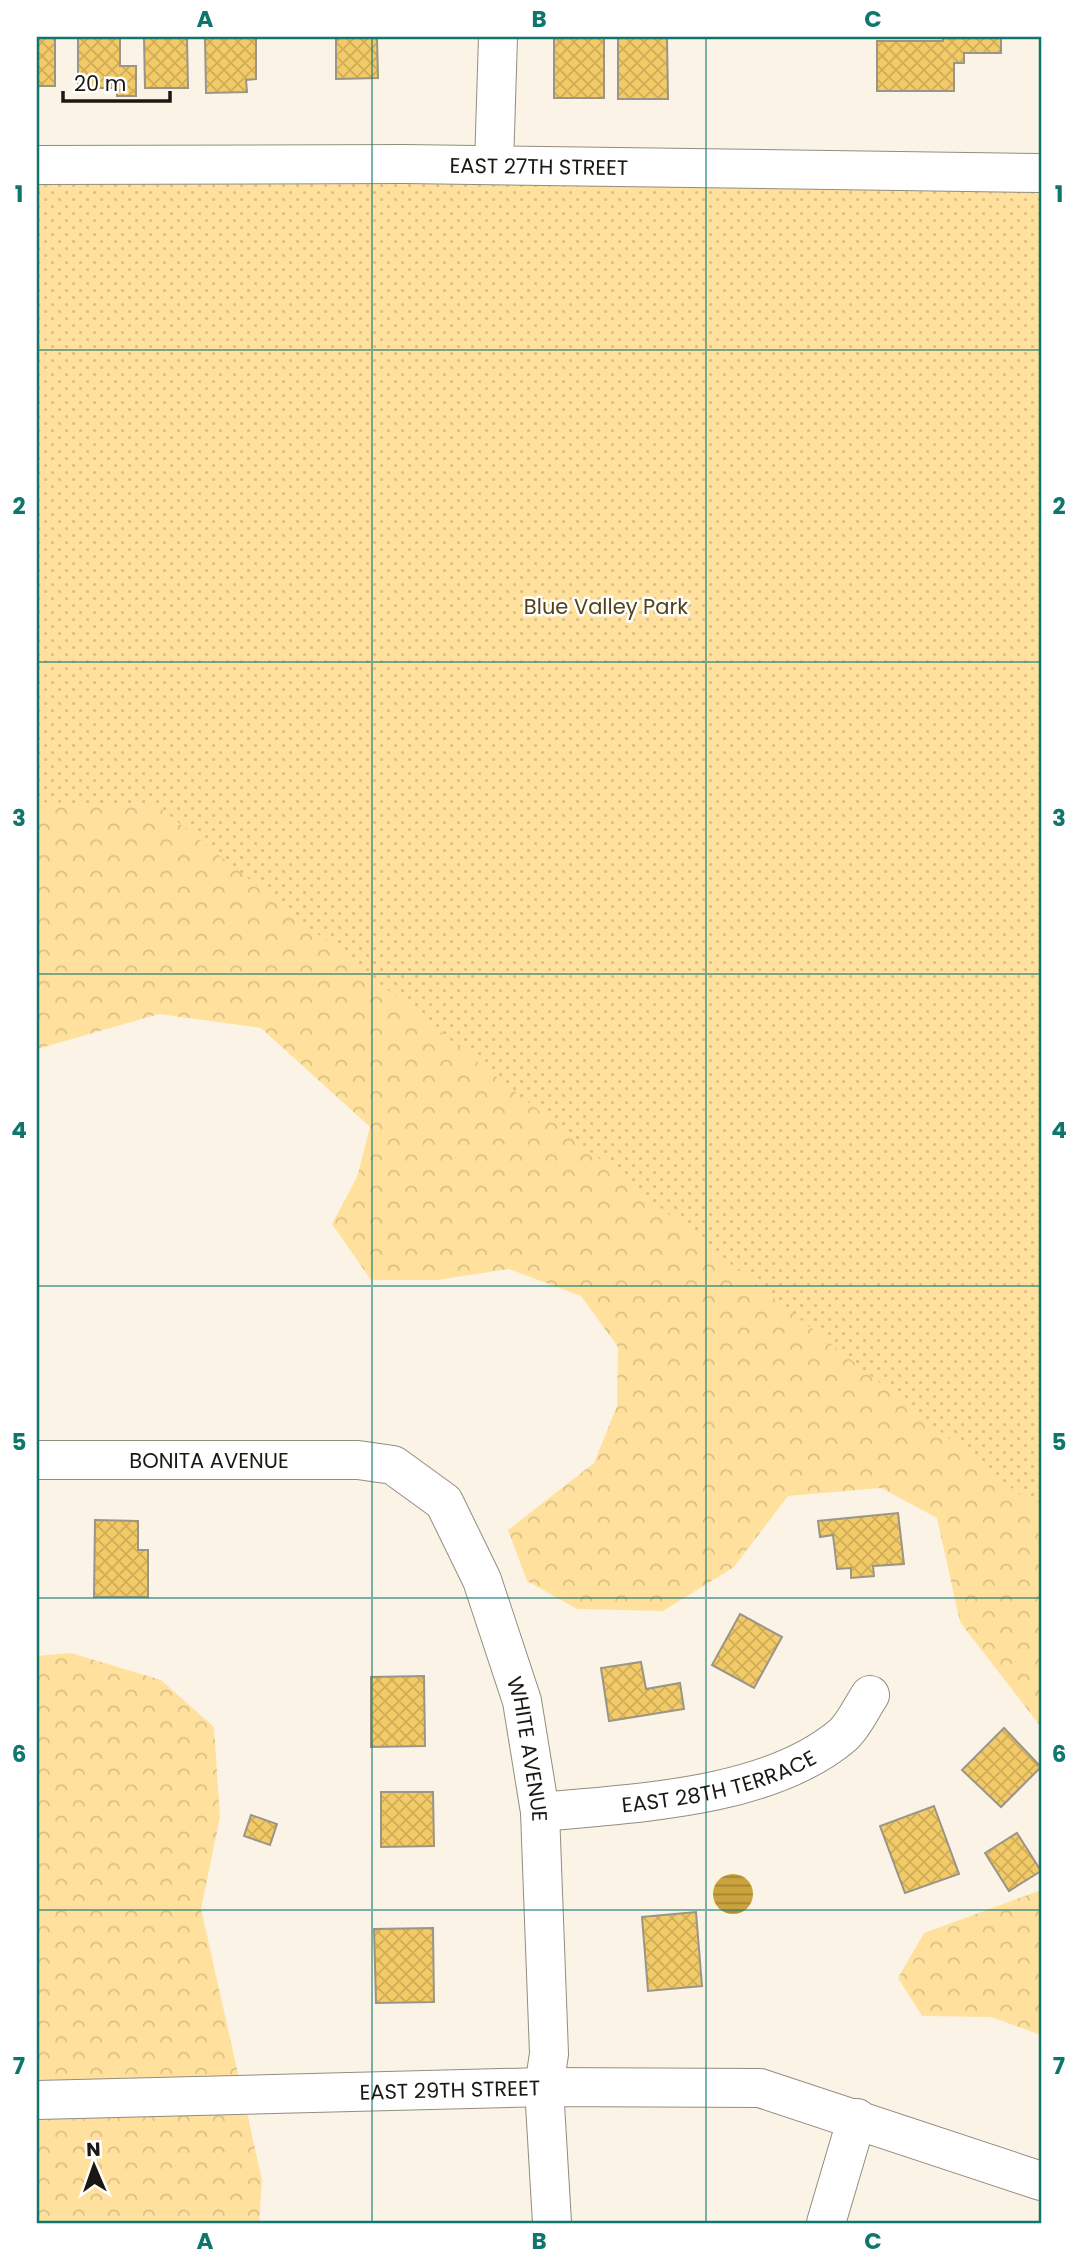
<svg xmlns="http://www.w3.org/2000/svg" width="1078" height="2260" font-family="Poppins,sans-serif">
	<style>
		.forest { fill: url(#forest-crowns) }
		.park { fill: url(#park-dots) }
		.water { fill: url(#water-rules) }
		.building { fill: url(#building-cross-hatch); stroke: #9b9588; stroke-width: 2 }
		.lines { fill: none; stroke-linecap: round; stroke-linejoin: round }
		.minor-casing { stroke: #928d80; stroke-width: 40 }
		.minor { stroke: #fff; stroke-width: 38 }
		.grid { fill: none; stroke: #0f766e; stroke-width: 2; stroke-opacity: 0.55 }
		.labels { text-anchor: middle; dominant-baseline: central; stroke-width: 5; stroke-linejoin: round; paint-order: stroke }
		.street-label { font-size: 21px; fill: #1a1813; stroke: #fff }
		.park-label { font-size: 21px; fill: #534319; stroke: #fff }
		.neatline { fill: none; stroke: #0f766e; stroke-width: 2.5 }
		.grid-label { font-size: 23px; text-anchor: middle; font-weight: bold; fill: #0f766e }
	</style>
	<defs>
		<pattern id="forest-crowns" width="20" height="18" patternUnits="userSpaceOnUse" patternTransform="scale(1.75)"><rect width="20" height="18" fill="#ffe19d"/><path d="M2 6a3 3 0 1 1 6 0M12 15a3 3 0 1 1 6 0" fill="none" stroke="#dac086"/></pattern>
		<pattern id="park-dots" width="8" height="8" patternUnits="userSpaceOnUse" patternTransform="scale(1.75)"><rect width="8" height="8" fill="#ffe19d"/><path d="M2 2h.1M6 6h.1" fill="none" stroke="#dac086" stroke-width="1.8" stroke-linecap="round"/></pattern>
		<pattern id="water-rules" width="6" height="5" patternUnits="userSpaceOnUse" patternTransform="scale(1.75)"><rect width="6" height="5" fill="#cba33e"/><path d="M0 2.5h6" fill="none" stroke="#a48433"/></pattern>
		<pattern id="building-cross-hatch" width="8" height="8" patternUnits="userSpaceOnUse" patternTransform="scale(1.75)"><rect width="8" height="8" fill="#f2ca67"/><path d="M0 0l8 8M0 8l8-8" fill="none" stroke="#cfad58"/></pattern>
	</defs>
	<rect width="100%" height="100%" fill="#fbf4e6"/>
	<!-- forest -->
	<path class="forest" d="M1041,357V1727L960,1622L937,1518L881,1488L788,1496L734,1567L663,1611L577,1609L527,1581L508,1530L594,1463L617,1406L618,1347L581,1296L509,1269L437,1280H371L332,1224L357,1177L370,1127L261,1028L159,1014L37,1049V389Z
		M71,1653L161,1680L214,1727L220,1817L201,1909L262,2180L259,2223H37V1656Z
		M1041,1890V2035L991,2017L922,2016L898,1978L924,1933Z"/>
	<!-- park -->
	<path class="park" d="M37,169L1041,174V1543L1039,1510L156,805L37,802Z"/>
	<!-- water -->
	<path class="water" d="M713 1894a20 20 0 1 1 40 0a20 20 0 1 1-40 0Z"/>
	<!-- building -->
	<path class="building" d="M37,37H55V86H37Z
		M78,37H120V66H136V96H117V88H78Z
		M144,37H187L188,88H145Z
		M205,37H256V79L246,80L247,92L206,93Z
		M336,37H377L378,78L336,79Z
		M554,37H604V98H554Z
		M618,37H667L668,99H618Z
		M943,37H1001V53H964V63H954V91H877V41H943Z
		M898,1513L904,1564L873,1566L874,1576L851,1578V1568L837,1569L833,1535L820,1537L818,1521Z
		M95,1520L138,1521V1550H148V1597H94Z
		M740,1614L782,1637L754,1688L712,1665Z
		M641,1662L646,1689L680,1683L684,1709L609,1721L601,1668Z
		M424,1676L425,1746L371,1747V1677Z
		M1004,1728L1041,1767L1001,1807L962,1770Z
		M381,1792H433L434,1846L381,1847Z
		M934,1806L959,1874L905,1893L880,1826Z
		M251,1815L277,1824L270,1845L244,1836Z
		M1017,1833L1041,1871L1009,1891L985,1853Z
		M696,1912L702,1986L648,1991L642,1917Z
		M433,1928L434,2002L376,2003L374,1929Z"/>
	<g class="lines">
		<!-- minor casing -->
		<g class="minor-casing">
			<g id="minor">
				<path id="s1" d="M37,165L405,164L1041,173"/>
				<path d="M494,165L498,37"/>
				<path id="s2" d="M37,1460H358L393,1465L444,1502L482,1580L522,1701L540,1812L549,2054L544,2087L552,2223"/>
				<path id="s3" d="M540,1812C633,1803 768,1799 843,1735C854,1725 862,1707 870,1695"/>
				<path id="s4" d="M37,2100L544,2087L760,2088L1041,2181"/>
				<path d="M826,2223L857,2118"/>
			</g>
		</g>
		<!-- minor -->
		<use href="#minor" class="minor"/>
	</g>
	<!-- grid -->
	<path class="grid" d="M372,37V2223M706,37V2223M37,350H1041M37,662H1041M37,974H1041M37,1286H1041M37,1598H1041M37,1910H1041"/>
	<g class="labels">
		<!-- street labels -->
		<g class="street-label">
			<text stroke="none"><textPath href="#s1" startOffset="502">EAST 27TH STREET</textPath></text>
			<text stroke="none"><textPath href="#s2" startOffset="172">BONITA AVENUE</textPath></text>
			<text stroke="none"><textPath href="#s2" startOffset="682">WHITE AVENUE</textPath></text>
			<text stroke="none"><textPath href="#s3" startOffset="182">EAST 28TH TERRACE</textPath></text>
			<text stroke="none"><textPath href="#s4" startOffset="413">EAST 29TH STREET</textPath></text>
		</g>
		<!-- park labels -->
		<g class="park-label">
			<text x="606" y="606">Blue Valley Park</text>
		</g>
	</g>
	<!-- border -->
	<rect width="1078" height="2260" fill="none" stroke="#ffffff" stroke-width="77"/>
	<!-- north arrow -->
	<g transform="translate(94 2166) rotate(358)" stroke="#ffffff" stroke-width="5" paint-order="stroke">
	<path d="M0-5L12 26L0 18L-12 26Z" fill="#1a1813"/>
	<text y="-10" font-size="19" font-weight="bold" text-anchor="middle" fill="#1a1813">N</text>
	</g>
	<!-- scale -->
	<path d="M63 91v10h107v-10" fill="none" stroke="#1a1813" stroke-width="3.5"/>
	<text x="74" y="91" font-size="21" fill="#1a1813" stroke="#ffffff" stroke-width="5" paint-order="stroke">20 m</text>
	<rect x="38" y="38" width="1002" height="2184" class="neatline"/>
	<g class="grid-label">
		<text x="205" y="27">A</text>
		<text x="539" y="27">B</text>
		<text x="873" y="27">C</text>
		<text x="19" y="202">1</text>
		<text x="1059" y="202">1</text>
		<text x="19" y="514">2</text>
		<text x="1059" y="514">2</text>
		<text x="19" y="826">3</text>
		<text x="1059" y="826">3</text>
		<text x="19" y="1138">4</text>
		<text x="1059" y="1138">4</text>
		<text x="19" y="1450">5</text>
		<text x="1059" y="1450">5</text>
		<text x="19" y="1762">6</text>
		<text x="1059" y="1762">6</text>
		<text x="19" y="2074">7</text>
		<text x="1059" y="2074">7</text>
		<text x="205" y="2249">A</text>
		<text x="539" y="2249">B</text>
		<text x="873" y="2249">C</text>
	</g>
</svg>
